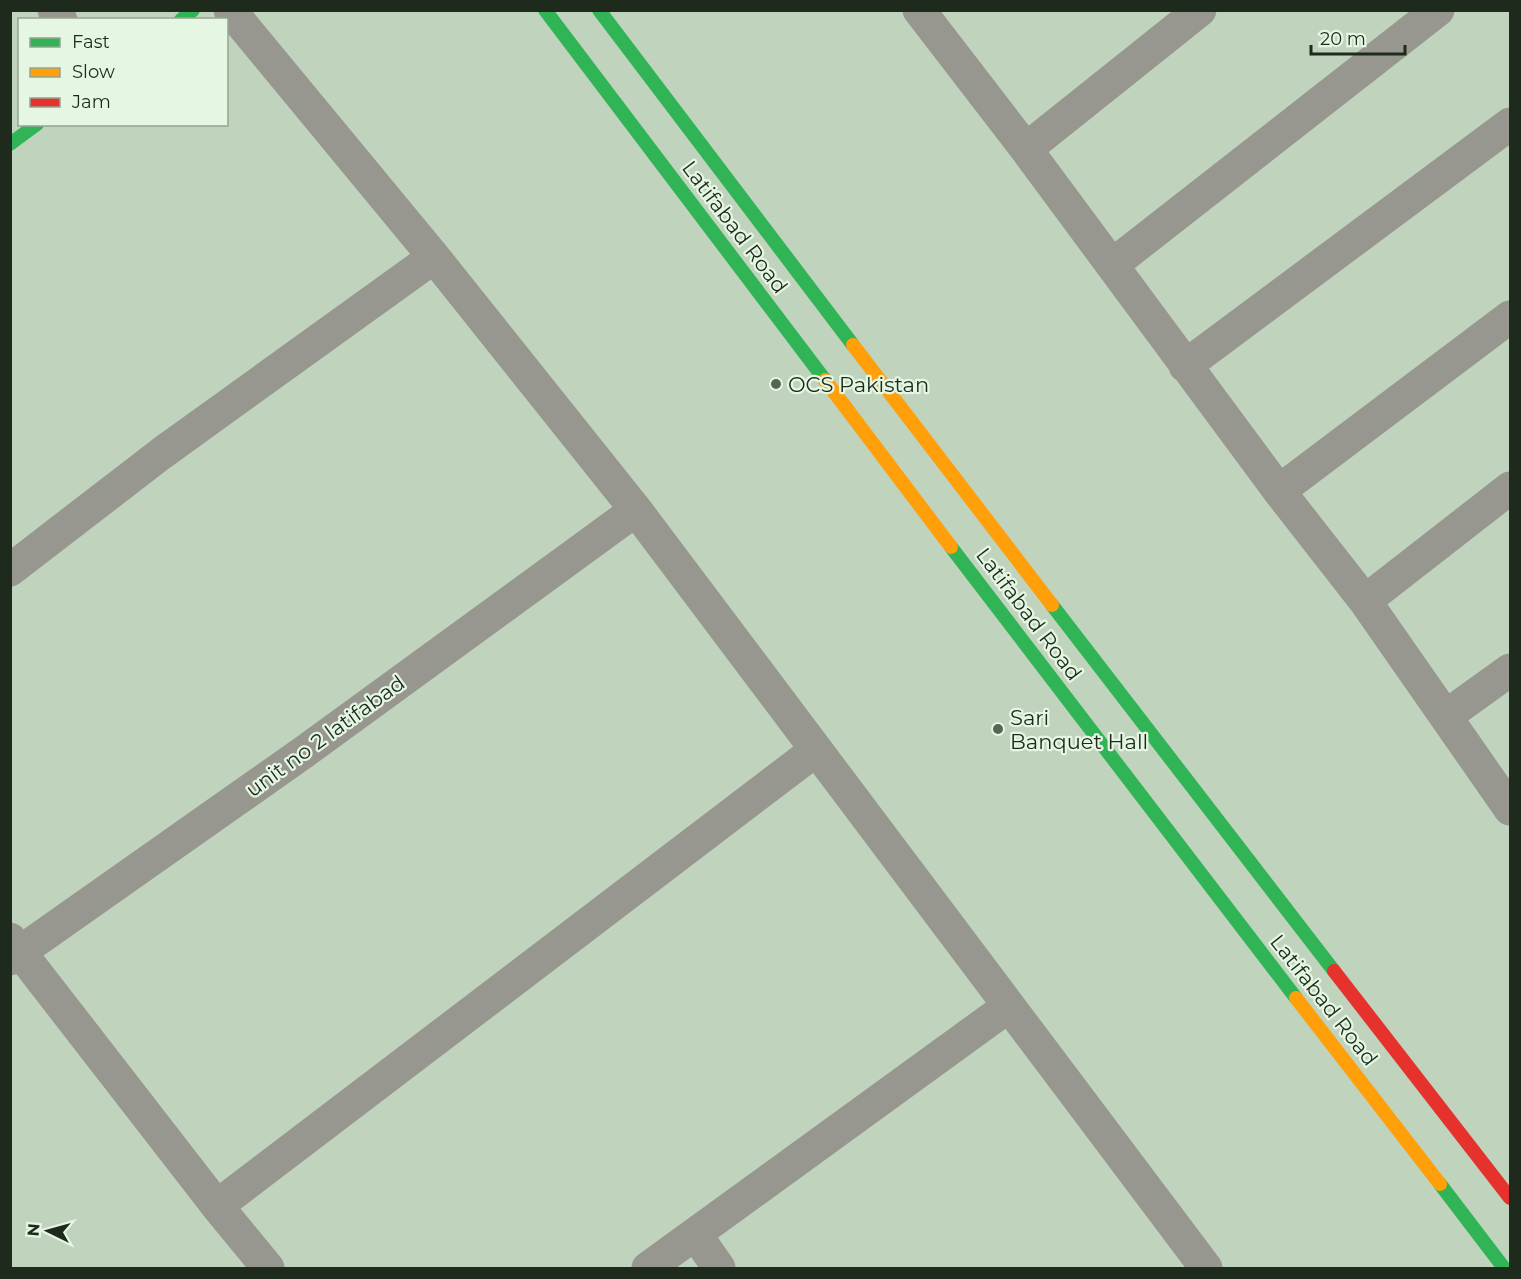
<svg xmlns="http://www.w3.org/2000/svg" width="1521" height="1279" font-family="Montserrat,sans-serif">
	<style>
		.lines { fill: none; stroke-linecap: round; stroke-linejoin: round }
		.street { stroke: #979790; stroke-width: 33 }
		.fast { stroke: #30b455; stroke-width: 14 }
		.slow { stroke: #ff9f0a; stroke-width: 14 }
		.jam { stroke: #e5322d; stroke-width: 14 }
		.poi-dot { fill: #576654; stroke: #e5f7e3; stroke-width: 2 }
		.labels { text-anchor: middle; dominant-baseline: central; stroke-width: 4.5; stroke-linejoin: round; paint-order: stroke }
		.street-label { font-size: 21px; fill: #1e2b1c; stroke: #e5f7e3 }
		.poi-label { font-size: 21px; fill: #1e2b1c; stroke: #e5f7e3; text-anchor: start }
	</style>
	<rect width="100%" height="100%" fill="#c0d3bd"/>
	<g class="lines">
		<!-- street -->
		<path class="street" d="M54,10L61,20
			M230,10L434,257L636,510L1206,1268
			M919,10L1026,149L1279,491L1365,601L1510,809
			M1026,149L1200,10
			M1112,265L1438,10
			M1185,366L1510,124
			M1279,491L1510,317
			M10,570L162,453L434,257
			M1365,601L1510,488
			M1446,716L1510,670
			M10,939L217,1206L268,1268
			M10,959L304,752L636,510
			M217,1206L816,750
			M696,1235L719,1268
			M648,1268L1009,1006"/>
		<!-- fast -->
		<path class="fast" d="M545,10L825,380
			M599,10L853,345
			M181,20L193,10
			M10,144L37,124
			M951,547L1296,998
			M1052,605L1334,971
			M1440,1184L1504,1268"/>
		<!-- slow -->
		<path class="slow" d="M853,345L1052,605
			M825,380L951,547
			M1296,998L1440,1184"/>
		<!-- jam -->
		<path class="jam" d="M1334,971L1510,1198"/>
	</g>
	<!-- markers -->
	<g class="poi-dot">
		<circle cx="776" cy="384" r="6"/>
		<circle cx="998" cy="729" r="6"/>
	</g>
	<g class="labels">
		<!-- street labels -->
		<g class="street-label">
			<text transform="translate(735 227) rotate(53)">Latifabad Road</text>
			<text transform="translate(1029 614) rotate(53)">Latifabad Road</text>
			<text transform="translate(325 736) rotate(-36)">unit no 2 latifabad</text>
			<text transform="translate(1324 1000) rotate(52)">Latifabad Road</text>
		</g>
		<!-- poi labels -->
		<g class="poi-label">
			<text x="788" y="384">OCS Pakistan</text>
			<text x="1010" y="717">Sari<tspan x="1010" dy="24">Banquet Hall</tspan></text>
		</g>
	</g>
	<!-- border -->
	<rect width="1521" height="1279" fill="none" stroke="#1e2b1c" stroke-width="24"/>
	<!-- legend -->
	<rect x="18" y="18" width="210" height="108" fill="#e5f7e3" stroke="#95a593" stroke-width="1.5"/>
	<rect x="30" y="38" width="30" height="9" fill="#30b455" stroke="#95a593" stroke-width="1.5"/>
	<text x="72" y="48" font-size="18" fill="#1e2b1c">Fast</text>
	<rect x="30" y="68" width="30" height="9" fill="#ff9f0a" stroke="#95a593" stroke-width="1.5"/>
	<text x="72" y="78" font-size="18" fill="#1e2b1c">Slow</text>
	<rect x="30" y="98" width="30" height="9" fill="#e5322d" stroke="#95a593" stroke-width="1.5"/>
	<text x="72" y="108" font-size="18" fill="#1e2b1c">Jam</text>
	<!-- north arrow -->
	<g transform="translate(48 1231) rotate(275)" stroke="#e5f7e3" stroke-width="4.5" paint-order="stroke">
	<path d="M0-4.5L10 22L0 15L-10 22Z" fill="#1e2b1c"/>
	<text y="-9" font-size="16" font-weight="bold" text-anchor="middle" fill="#1e2b1c">N</text>
	</g>
	<!-- scale -->
	<path d="M1311 45v9h94v-9" fill="none" stroke="#1e2b1c" stroke-width="3"/>
	<text x="1320" y="45" font-size="18" fill="#1e2b1c" stroke="#e5f7e3" stroke-width="4.5" paint-order="stroke">20 m</text>
</svg>
